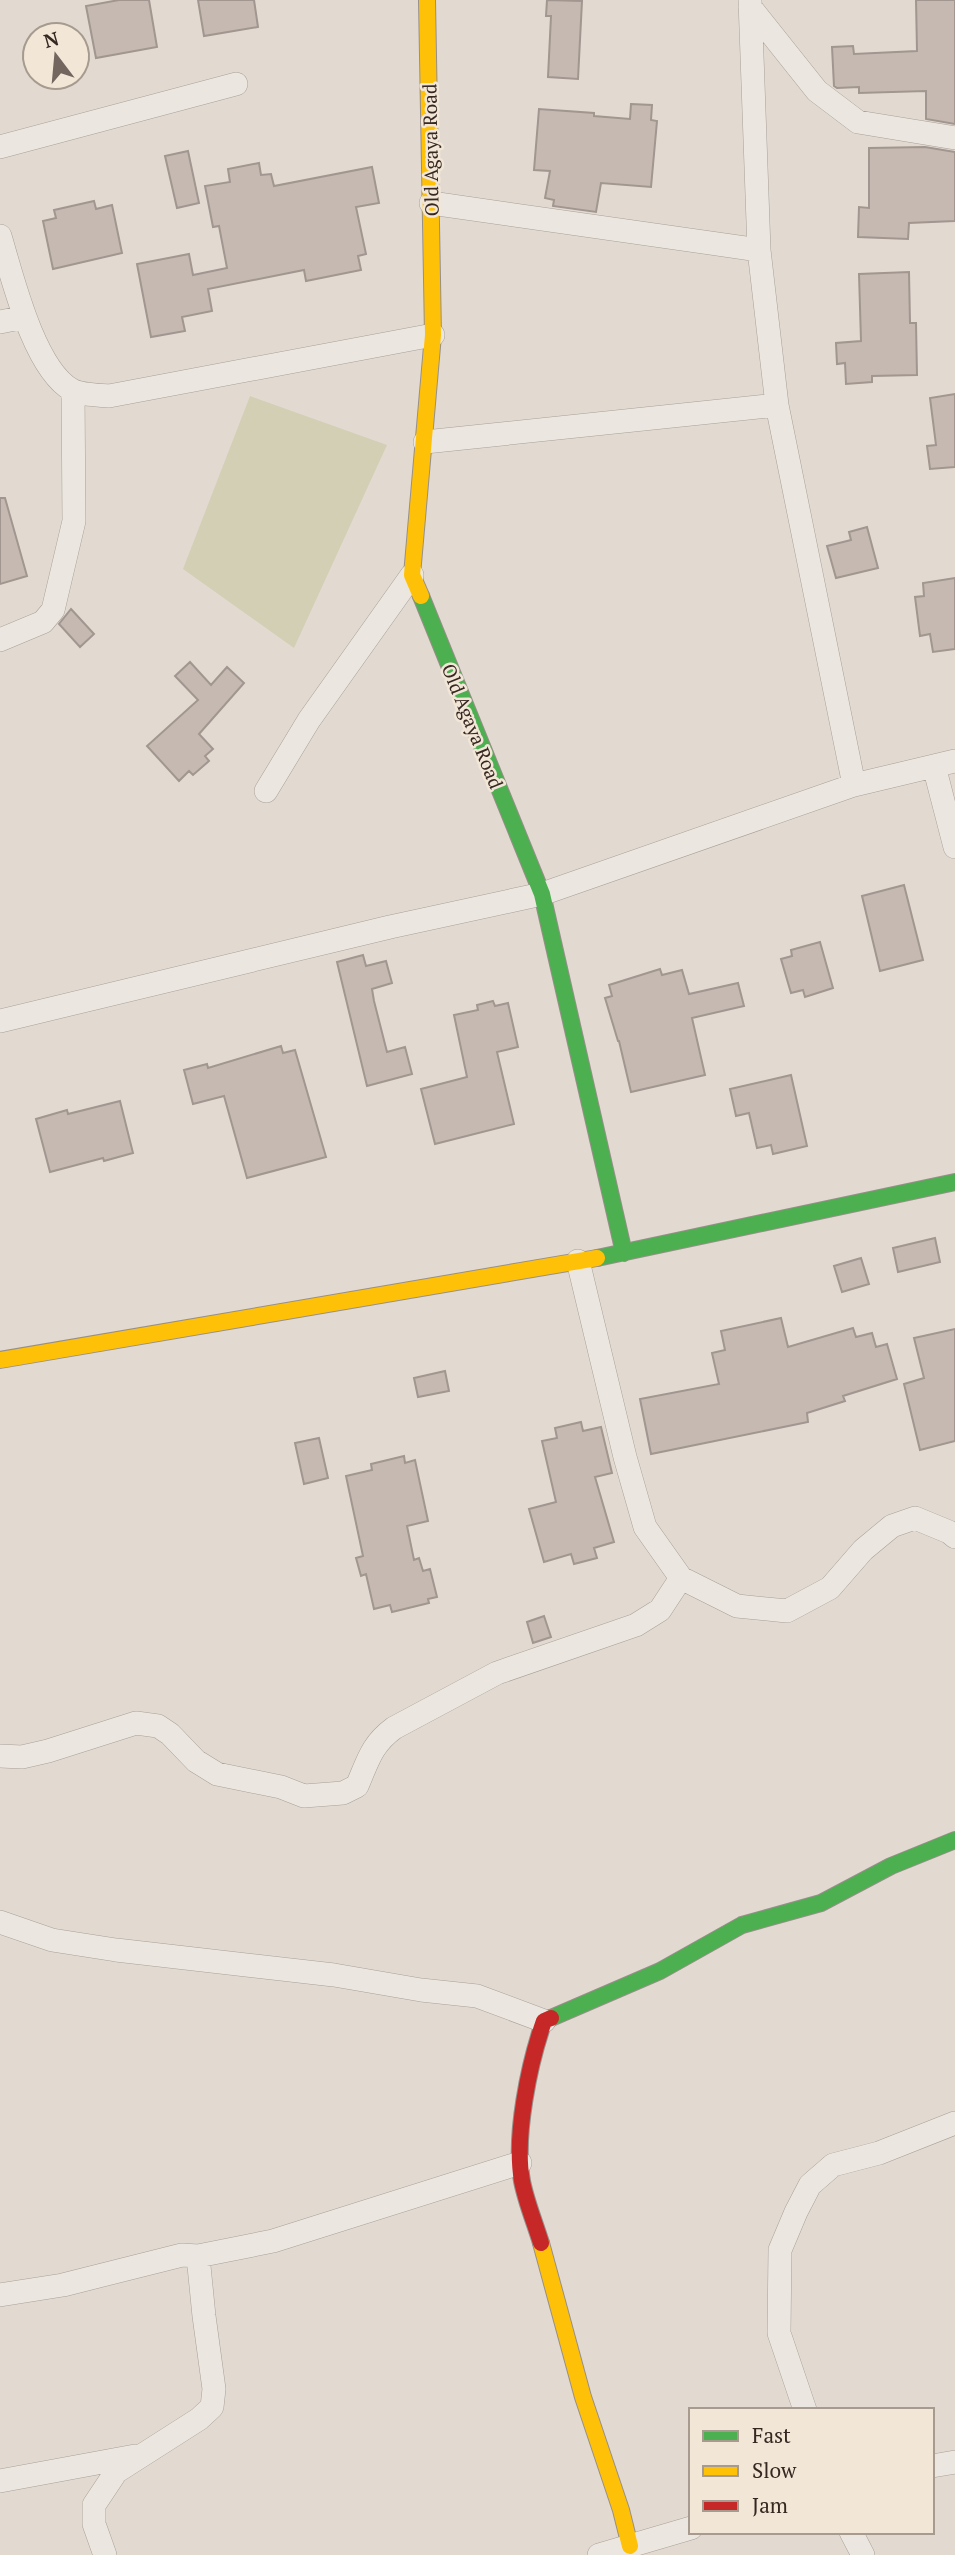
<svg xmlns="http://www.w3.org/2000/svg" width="955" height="2555" font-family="'PT Serif',serif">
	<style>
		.green { fill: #d3cfb4 }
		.building { fill: #c5b9b2; stroke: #a29690; stroke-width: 2 }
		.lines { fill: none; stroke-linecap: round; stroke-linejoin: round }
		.street-casing { stroke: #a8a099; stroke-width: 24 }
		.fast-casing { stroke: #978f89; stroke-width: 18 }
		.slow-casing { stroke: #978f89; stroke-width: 18 }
		.jam-casing { stroke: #978f89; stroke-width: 18 }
		.street { stroke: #ebe7e0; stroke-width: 23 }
		.fast { stroke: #4caf50; stroke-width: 16 }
		.slow { stroke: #ffc107; stroke-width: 16 }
		.jam { stroke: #c62828; stroke-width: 16 }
		.labels { text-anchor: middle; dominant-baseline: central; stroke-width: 5; stroke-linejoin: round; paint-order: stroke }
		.street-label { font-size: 19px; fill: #362821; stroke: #f2e6d7 }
	</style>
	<rect width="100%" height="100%" fill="#e2dad1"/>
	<!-- green -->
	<path class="green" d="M250,396L387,445L294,648L183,569Z"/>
	<!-- building -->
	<path class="building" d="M119,0H149L157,47L96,58L86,6Z
		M198,0H254L258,27L204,36Z
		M547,0L582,1L578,79L548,77L551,16H546Z
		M916,0H955V124L926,119V91L859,93V87L837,88L834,86L832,47L853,46L854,54L917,51Z
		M631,104L652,105L651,120L657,121L651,187L601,183L596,212L553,206L554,200L545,198L550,171L534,170L539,109L594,113V116L630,119Z
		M869,148L925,147L955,152V221L909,223L908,239L858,237L859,207L869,208Z
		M188,151L199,203L177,208L165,156Z
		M259,163L261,175L271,174L274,186L372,167L379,203L356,207L366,254L358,256L361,270L306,281L304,270L208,289L212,311L182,317L185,331L151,337L137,264L189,254L193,275L227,268L219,226L213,227L205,186L230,182L228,169Z
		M94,201L96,209L112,205L122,253L53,269L43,221L56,218L54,210Z
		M909,272L910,323H916L917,375L872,376V382L846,384L845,363L837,364L836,343L861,341L859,274Z
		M955,394V467L930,469L927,446L936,445L930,398Z
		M0,498H5L27,576L0,584Z
		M867,527L878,568L836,578L827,546L851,540L849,532Z
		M955,578V649L933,652L930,634L920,636L915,597L924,596L923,583Z
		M71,609L94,634L80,647L59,624Z
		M190,662L211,685L227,667L244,683L199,734L213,749L205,756L209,761L193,775L189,771L179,781L147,746L198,700L175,676Z
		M904,885L923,960L880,971L862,896Z
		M820,942L833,988L805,997L803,990L791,993L781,959L792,956L791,950Z
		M363,955L366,966L386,961L392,983L372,989L374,1001L387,1052L405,1047L412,1074L367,1086L337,962Z
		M660,969L662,975L682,970L689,994L738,983L744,1006L692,1018L705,1075L631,1092L619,1041H618L605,998L612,996L609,985Z
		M493,1001L495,1006L508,1003L518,1047L497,1052L514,1124L435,1144L421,1089L467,1077L454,1015L478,1010L477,1005Z
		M281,1046L283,1053L295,1050L326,1157L247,1178L224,1096L193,1104L184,1070L207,1064L208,1068Z
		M791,1075L807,1146L773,1154L771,1145L757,1148L749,1113L736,1116L730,1089Z
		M120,1101L133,1153L104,1161L103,1158L50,1172L36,1119L67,1110L68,1114Z
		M935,1238L940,1262L898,1272L893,1248Z
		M861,1258L869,1284L842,1292L834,1266Z
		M781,1318L788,1347L853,1328L856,1337L872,1333L876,1347L887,1344L897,1379L843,1396L845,1401L807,1413L808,1422L651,1454L640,1399L719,1384L712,1353L725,1350L721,1331Z
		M955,1329V1441L920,1450L904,1384L924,1378L914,1338Z
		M445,1371L449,1391L418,1397L414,1378Z
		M581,1422L583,1431L601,1427L612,1473L595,1477L614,1542L594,1548L597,1558L574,1564L571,1554L544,1562L529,1509L556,1502L542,1441L557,1438L555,1428Z
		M319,1438L328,1478L304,1484L295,1443Z
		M404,1456L405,1463L415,1460L428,1521L407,1526L414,1560L419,1558L423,1571L430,1569L437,1597L428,1599L429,1603L392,1612L390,1605L374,1609L366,1574L361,1576L356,1558L363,1556L346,1476L372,1470L371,1464Z
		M544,1616L551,1637L533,1643L527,1622Z"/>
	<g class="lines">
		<!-- street casing -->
		<g class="street-casing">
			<path id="street" d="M750,0L759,250L777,405L854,785
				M750,7L817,91L858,122L955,138
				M0,147L236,84
				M431,203L759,250
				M0,236C12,276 34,369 72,390C81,395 98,395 109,396L433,335
				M0,322L25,317
				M425,442L777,405
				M0,640L43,622L53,610L74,521L73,391
				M934,766L955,847
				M266,791L309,720L412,575
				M0,1021L390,927L542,894L854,785L955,761
				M578,1261L625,1457L645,1527L681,1578L737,1606L787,1611L830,1588L863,1550L892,1526L915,1518L949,1532L955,1537
				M0,1756L22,1757L48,1751L136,1723L158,1726L170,1734L196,1761L217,1774L281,1787L304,1796L343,1793L357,1786C368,1761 371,1745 394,1728L497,1673L636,1625L660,1610L681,1578
				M0,1922L52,1940L116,1950L334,1975L421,1990L477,1996L544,2021
				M0,2295L63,2285L182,2255L198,2256
				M805,2410L779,2333L780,2250L796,2212L810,2185L833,2165L879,2153L955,2123
				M932,2466L955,2462
				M0,2481L135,2456
				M851,2532L863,2555
				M105,2555L94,2524V2505L116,2472L199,2419L212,2407L214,2389L204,2316L198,2256L273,2241L520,2163
				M599,2555L691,2528"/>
		</g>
		<!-- fast casing -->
		<g class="fast-casing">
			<path id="fast" d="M421,596L542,894L624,1253
				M597,1258L955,1182
				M551,2018L660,1971L742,1925L821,1903L891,1866L955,1840"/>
		</g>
		<!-- slow casing -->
		<g class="slow-casing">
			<path id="slow" d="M421,596L412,575L433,335L427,0
				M0,1360L597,1258
				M541,2243L583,2397L621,2510L630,2546"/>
		</g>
		<!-- jam casing -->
		<g class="jam-casing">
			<path id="jam" d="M541,2243C535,2223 526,2202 522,2181C514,2136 529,2064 544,2021L551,2018"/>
		</g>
		<!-- street -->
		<use href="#street" class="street"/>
		<!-- fast -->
		<use href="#fast" class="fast"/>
		<!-- slow -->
		<use href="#slow" class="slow"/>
		<!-- jam -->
		<use href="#jam" class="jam"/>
	</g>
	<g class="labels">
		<!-- street labels -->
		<g class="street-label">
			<text transform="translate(430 150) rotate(-91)">Old Agaya Road</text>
			<text transform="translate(473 726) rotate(68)">Old Agaya Road</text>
		</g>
	</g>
	<!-- legend -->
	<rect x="689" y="2408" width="245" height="126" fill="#f2e6d7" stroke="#a79a8e" stroke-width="2"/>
	<rect x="703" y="2431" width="35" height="10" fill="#4caf50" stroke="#a79a8e" stroke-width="2"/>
	<text x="752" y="2443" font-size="21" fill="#362821">Fast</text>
	<rect x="703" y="2466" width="35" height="10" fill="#ffc107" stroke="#a79a8e" stroke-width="2"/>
	<text x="752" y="2478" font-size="21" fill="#362821">Slow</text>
	<rect x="703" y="2501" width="35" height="10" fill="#c62828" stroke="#a79a8e" stroke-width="2"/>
	<text x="752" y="2513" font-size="21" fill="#362821">Jam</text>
	<!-- north arrow -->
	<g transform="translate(56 56) rotate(344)"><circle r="33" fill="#f2e6d7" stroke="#a79a8e" stroke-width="2"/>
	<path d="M0-5L12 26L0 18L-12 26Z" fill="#72665f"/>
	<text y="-10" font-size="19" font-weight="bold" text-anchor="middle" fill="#362821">N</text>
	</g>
</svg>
